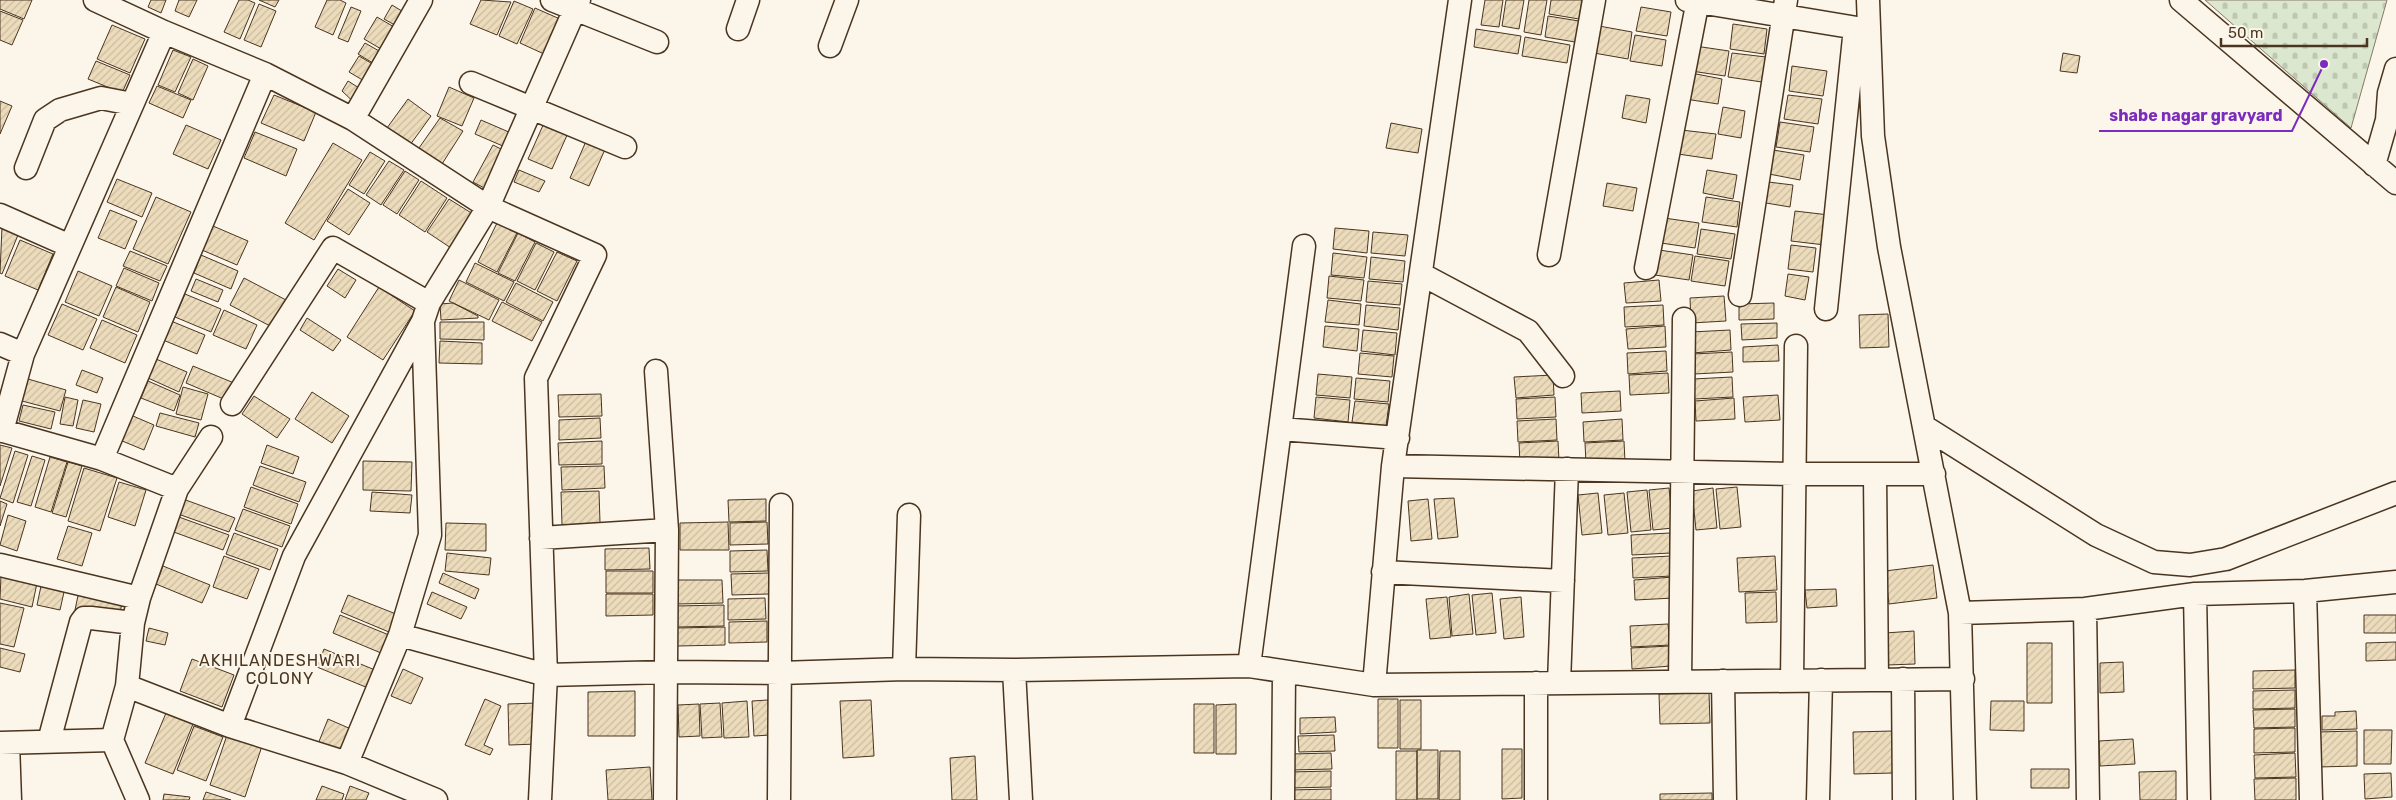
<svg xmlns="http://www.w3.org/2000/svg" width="2396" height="800" font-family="Rubik,sans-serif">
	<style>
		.cemetery { fill: url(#cemetery-stones); stroke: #887966 }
		.building { fill: url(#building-hatch); stroke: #4a3520 }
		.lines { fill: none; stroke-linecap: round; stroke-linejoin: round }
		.minor-casing { stroke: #4a3520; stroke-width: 25 }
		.minor { stroke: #fbf6e9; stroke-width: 22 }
		.labels { text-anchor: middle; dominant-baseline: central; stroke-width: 4; stroke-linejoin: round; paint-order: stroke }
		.neighbourhood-label { font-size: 16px; letter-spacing: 1px; fill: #4a3520; stroke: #fbf6e9 }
		.leader { fill: none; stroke: #7b2cbf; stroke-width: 2 }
		.callout-dot { fill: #7b2cbf; stroke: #fbf6e9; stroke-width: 2 }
		.callout-label { font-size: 16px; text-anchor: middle; font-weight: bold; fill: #7b2cbf; stroke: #fbf6e9; stroke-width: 4; stroke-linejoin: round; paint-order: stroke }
	</style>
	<defs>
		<pattern id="cemetery-stones" width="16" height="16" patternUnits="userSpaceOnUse" patternTransform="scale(1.25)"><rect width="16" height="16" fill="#dce7d0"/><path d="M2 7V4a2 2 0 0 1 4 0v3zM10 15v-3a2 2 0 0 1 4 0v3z" fill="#bec7b2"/></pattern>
		<pattern id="building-hatch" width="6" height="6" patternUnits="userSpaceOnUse" patternTransform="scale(1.25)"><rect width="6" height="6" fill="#ecdcbc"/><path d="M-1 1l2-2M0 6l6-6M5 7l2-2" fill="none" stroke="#ccbda1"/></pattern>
	</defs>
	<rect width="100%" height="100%" fill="#fbf6e9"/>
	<!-- cemetery -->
	<path class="cemetery" d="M2205,0H2387L2351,128Z"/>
	<!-- building -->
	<path class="building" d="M0,0H32L24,19L0,9Z
		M151,0H166L161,13L148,7Z
		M179,0H197L189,17L175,11Z
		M239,0H248L255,3L240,39L224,32Z
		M259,0H279L275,7Z
		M327,0H340L346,3L333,35L315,27Z
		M481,0L511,2L497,35L470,24Z
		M1485,0H1503L1499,27L1481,25Z
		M1506,0H1524L1519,29L1502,26Z
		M1529,0H1547L1541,35L1524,32Z
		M1551,0H1582L1579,19L1549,14Z
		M514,1L533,9L517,44L499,36Z
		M259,4L276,11L261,47L244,40Z
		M392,5L410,16L402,29L384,19Z
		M351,7L361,11L348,42L338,38Z
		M1641,7L1671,12L1667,36L1636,31Z
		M535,8L560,19L544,54L520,43Z
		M0,11L23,20L12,45L0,40Z
		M1548,16L1579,21L1575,42L1545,37Z
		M377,17L401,31L388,53L364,39Z
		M1733,24L1767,29L1764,54L1730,49Z
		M112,25L145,39L130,73L97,59Z
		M1599,26L1632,32L1628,59L1594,53Z
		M1476,29L1521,36L1518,54L1474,47Z
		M1635,35L1666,40L1662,66L1630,61Z
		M1525,37L1570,45L1567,63L1522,56Z
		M365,43L388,56L381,68L358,54Z
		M1695,46L1729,51L1725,76L1691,71Z
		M173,50L191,57L175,92L158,85Z
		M1732,53L1766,57L1762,82L1728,77Z
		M2063,53L2080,56L2077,73L2060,71Z
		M359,56L381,69L371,85L349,72Z
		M193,59L208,66L193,100L178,93Z
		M96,61L130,75L122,93L88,79Z
		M1792,66L1827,71L1823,96L1789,91Z
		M1691,73L1722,79L1718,104L1685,99Z
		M348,81L367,93L359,107L342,91Z
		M157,86L191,100L183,118L149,103Z
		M449,87L474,98L462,126L437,116Z
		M274,95L316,112L304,141L261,123Z
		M1626,95L1650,99L1646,123L1622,118Z
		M1788,95L1822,99L1818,124L1784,119Z
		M408,99L431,116L410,145L387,128Z
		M0,101L12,106L0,134Z
		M1723,107L1745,111L1741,138L1718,134Z
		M440,118L463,131L442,164L419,148Z
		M481,120L518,136L512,150L475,134Z
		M1780,122L1814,127L1810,152L1776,147Z
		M544,123L568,133L552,169L528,159Z
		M1391,123L1422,129L1418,153L1386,148Z
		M186,125L221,140L208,169L173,154Z
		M1681,130L1716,134L1712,159L1678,154Z
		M255,132L297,149L286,176L244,158Z
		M587,139L606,147L589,186L570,178Z
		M333,143L362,160L314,240L285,223Z
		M493,145L511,154L490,191L473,182Z
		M1773,150L1804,155L1800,180L1769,174Z
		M370,152L385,161L364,194L349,185Z
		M389,161L404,170L381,205L366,195Z
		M519,170L545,181L539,192L514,182Z
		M1707,170L1737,175L1733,199L1703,193Z
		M405,171L419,180L397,214L383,205Z
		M117,179L152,193L142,217L107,202Z
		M421,181L447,198L425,232L399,215Z
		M1768,182L1793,185L1790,207L1766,203Z
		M1607,183L1637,188L1633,211L1603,206Z
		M348,189L370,203L349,235L327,221Z
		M156,197L191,212L168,264L133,249Z
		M1706,197L1740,202L1737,227L1702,222Z
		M449,199L473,214L451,248L427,232Z
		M110,210L137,221L125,249L98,238Z
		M1795,211L1829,215L1825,245L1791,241Z
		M1664,218L1699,223L1695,248L1661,243Z
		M497,223L517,233L497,272L478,262Z
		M213,226L248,241L237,265L202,250Z
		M2,227L18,235L2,274L0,273Z
		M1335,228L1369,231L1367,253L1333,249Z
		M1701,229L1735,234L1731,259L1697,254Z
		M1373,232L1408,235L1405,256L1371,253Z
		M518,233L535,242L515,281L498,273Z
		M20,240L53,254L38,290L5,276Z
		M536,243L554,252L535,290L517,281Z
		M1791,245L1816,248L1813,272L1788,269Z
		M1659,250L1693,255L1689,280L1655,275Z
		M130,251L167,266L160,281L123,266Z
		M557,252L577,261L557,301L537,291Z
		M1333,253L1367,257L1364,278L1331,275Z
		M201,255L238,271L231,289L194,273Z
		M1695,256L1729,261L1725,286L1691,281Z
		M1371,257L1405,261L1403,282L1369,279Z
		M475,263L514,282L504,301L466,282Z
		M124,268L159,283L152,301L116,286Z
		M338,269L356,280L345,298L327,286Z
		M78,271L112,286L99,316L65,302Z
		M1788,274L1809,277L1805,300L1785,296Z
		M1329,276L1364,280L1361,301L1327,298Z
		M244,278L286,300L272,327L230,305Z
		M196,279L223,290L218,302L191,291Z
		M459,280L499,300L489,320L449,301Z
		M1659,280L1661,301L1626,303L1624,283Z
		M1368,281L1402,284L1400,305L1366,302Z
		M516,283L553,302L543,321L506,302Z
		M116,287L150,302L138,332L103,317Z
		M379,287L415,311L383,360L347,337Z
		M185,294L221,309L211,332L175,317Z
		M1724,296L1726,321L1691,323L1690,298Z
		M1328,300L1361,304L1359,325L1325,322Z
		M502,302L542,322L532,341L492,321Z
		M453,303L478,316V318L441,320L440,304Z
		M1774,303V319L1739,320V304Z
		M62,304L97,319L83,350L48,335Z
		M1366,305L1400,308L1398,330L1364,326Z
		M1663,305L1664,325L1625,327L1624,307Z
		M224,310L257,325L246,349L213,335Z
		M1888,314L1889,347L1860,348L1859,315Z
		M307,318L341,340L333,351L300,330Z
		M102,320L137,335L125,363L90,348Z
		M171,321L205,335L197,354L163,340Z
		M440,322H484V340L440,339Z
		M1777,323V338L1742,340L1741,324Z
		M1325,326L1359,329L1357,351L1323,347Z
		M1665,326L1666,347L1628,349L1626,329Z
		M1363,330L1397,333L1395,355L1361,351Z
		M1730,330L1731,350L1692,353L1691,332Z
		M440,341L482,343V364L439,363Z
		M1778,345L1779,361L1743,362V347Z
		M1666,351L1667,371L1628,374L1627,353Z
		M1732,352L1733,372L1694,374L1693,354Z
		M1360,353L1394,356L1392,377L1358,374Z
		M156,359L187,372L179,392L148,378Z
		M193,366L234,383L226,400L186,383Z
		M82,370L103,378L97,393L76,385Z
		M1668,373L1669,393L1630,395L1629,375Z
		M1318,374L1352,377L1350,398L1316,395Z
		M1553,375L1554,395L1516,398L1514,377Z
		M1732,377L1733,397L1694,399L1693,379Z
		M1356,378L1390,381L1388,402L1354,399Z
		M28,379L66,390L60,411L22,401Z
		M148,381L180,395L174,411L141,398Z
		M183,387L208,394L201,420L176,414Z
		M1620,391L1621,411L1582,413L1581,393Z
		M312,392L349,416L332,443L295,419Z
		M601,394L602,416L559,417L558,395Z
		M1778,395L1780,420L1745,422L1743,397Z
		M254,396L290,419L277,438L242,414Z
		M65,397L78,400L73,426L60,424Z
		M1316,397L1350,400L1348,422L1314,418Z
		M1555,397L1556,417L1517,419L1516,399Z
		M1734,398L1735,419L1696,421L1695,401Z
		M83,400L101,404L94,432L76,428Z
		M1355,401L1389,404L1386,426L1352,422Z
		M23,405L55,412L51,429L19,421Z
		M126,413L154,425L144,450L115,438Z
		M160,413L199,423L195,437L156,426Z
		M600,418L601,438L559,440V420Z
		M1556,419L1557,440L1518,442L1517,421Z
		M1622,419L1623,440L1584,442L1583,422Z
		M602,441V464L559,465L558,443Z
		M1558,441L1559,461L1520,464L1519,443Z
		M1624,441L1625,462L1586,464L1585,443Z
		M0,445L12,448L0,486Z
		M267,445L299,457L293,474L261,463Z
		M15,451L28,455L13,503L0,498Z
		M32,456L45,460L31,506L17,502Z
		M50,457L67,462L51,512L35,507Z
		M363,461L412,462L411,491L363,490Z
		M68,462L82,466L66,517L52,513Z
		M260,466L306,482L299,502L253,485Z
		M604,466L605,488L562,490L561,467Z
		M84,468L117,478L100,531L68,521Z
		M119,482L146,490L135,526L108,517Z
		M251,487L298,504L291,524L244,507Z
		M1737,487L1741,527L1720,529L1716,489Z
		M1669,488L1673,528L1653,530L1649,490Z
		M1713,488L1717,528L1696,530L1692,491Z
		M1647,490L1651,530L1631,532L1627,492Z
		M599,491L600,523L562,525L561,492Z
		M372,492L412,495L410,513L370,511Z
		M1598,493L1602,533L1582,535L1578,495Z
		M1624,493L1628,533L1608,535L1604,495Z
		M1454,498L1458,537L1438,539L1434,499Z
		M183,499L235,518L229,532L178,514Z
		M766,499V521L729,522L728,500Z
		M1428,499L1432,539L1411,541L1408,501Z
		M0,501L7,504L0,526Z
		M243,509L290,526L282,547L235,530Z
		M8,515L26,521L17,551L0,545Z
		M176,516L229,535L223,550L171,531Z
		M728,522L729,550H680V523Z
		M767,522L768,544L730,545V523Z
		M446,523L486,524V551L445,550Z
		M68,526L92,533L82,566L57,559Z
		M234,533L278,549L270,570L226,554Z
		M1670,533L1671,553L1632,555L1631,535Z
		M649,548L650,569L605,570V549Z
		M767,550L768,571L730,572V551Z
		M447,553L491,558L489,575L445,571Z
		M224,556L259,569L247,599L213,587Z
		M1671,556L1672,576L1633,578L1632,558Z
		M1775,556L1777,590L1739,592L1737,558Z
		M1933,565L1937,598L1889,604L1885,571Z
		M163,566L210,585L202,603L156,584Z
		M606,571H653V593H606Z
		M443,573L479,589L475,599L439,583Z
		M769,573V594L732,595L731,574Z
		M1,575L37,583L32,607L0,599Z
		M1673,577L1674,598L1635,600L1634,580Z
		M676,580H722L723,603L676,604Z
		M41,586L64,592L60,610L37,605Z
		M80,586L124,596L118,620L75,610Z
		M1836,589L1837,606L1807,608L1805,590Z
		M432,592L467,607L461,619L427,604Z
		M1776,592L1777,622L1746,623L1745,593Z
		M1492,593L1496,633L1476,635L1472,595Z
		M606,594H653V615L606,616Z
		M1469,594L1473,634L1452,636L1449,597Z
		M348,595L396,614L389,632L341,612Z
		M1447,597L1451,637L1430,639L1426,599Z
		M1521,597L1524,637L1504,639L1500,599Z
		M765,598L766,619L728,620V599Z
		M0,603L24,608L14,647L0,644Z
		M724,605V626L677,627L676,606Z
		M340,615L389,635L381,653L333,633Z
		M2364,615H2396V633H2364Z
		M767,621V642L729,643V622Z
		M1668,624L1670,645L1631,647L1630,626Z
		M725,627V645L677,646V628Z
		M149,628L168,633L165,645L146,641Z
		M1914,631L1915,664L1887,665L1885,633Z
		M2396,642V660L2366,661V643Z
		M2027,643H2052V703H2027Z
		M1670,646L1671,666L1632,669L1631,648Z
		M0,648L25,654L20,672L0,667Z
		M324,649L375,670L368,688L317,667Z
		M192,659L234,675L222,707L180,691Z
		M2123,662L2124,692L2100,693V663Z
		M403,669L423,678L411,704L391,696Z
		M2295,670V688L2253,689V671Z
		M2295,690V708L2253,709V691Z
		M635,691V736H588V692Z
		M1709,693L1710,723L1660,724L1659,694Z
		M485,699L501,706L484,745L493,749L490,755L465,745Z
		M1378,699H1398V748H1378Z
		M768,700L770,735L754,736L752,701Z
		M871,700L874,756L843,758L840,701Z
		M1400,700H1421V749H1400Z
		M747,701L749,737L724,738L722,703Z
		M1991,701H2024V731L1990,730Z
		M537,703L538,744L509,745L508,704Z
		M720,703L722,737L702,738L700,704Z
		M699,704L700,736L679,737L678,705Z
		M1194,704H1214V753H1194Z
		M1236,704V754H1216V705Z
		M2295,709V727L2254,728L2253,710Z
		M2356,711L2357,729L2322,730V716H2335V712Z
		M166,713L193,724L173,774L145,763Z
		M1335,717L1336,732L1300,734V718Z
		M328,719L351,729L341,754L318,744Z
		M194,726L223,737L206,781L177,770Z
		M2295,728V752L2254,753V729Z
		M2364,730H2392L2391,764H2364Z
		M1893,731V773L1854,774L1853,732Z
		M2357,731V766L2318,767V732Z
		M227,735L262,746L245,797L210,785Z
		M1334,735L1335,751L1299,752L1298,736Z
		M2133,739L2135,764L2100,766L2099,741Z
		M1502,749H1522V798L1502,799Z
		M1417,750H1438V799H1417Z
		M1396,751H1417V800H1396Z
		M1440,751H1460V800H1439Z
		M1331,753L1332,769L1291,770V754Z
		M2295,753L2296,777L2255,778L2254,755Z
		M975,756L977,800H952L950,758Z
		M650,767L652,800H608L606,770Z
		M2031,769H2069V788H2031Z
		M1331,771V787L1290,788V772Z
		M2176,771V800H2140L2139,772Z
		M2391,773L2392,797L2365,799L2364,774Z
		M2296,778V800H2255L2254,779Z
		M322,786L344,794L342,800H316Z
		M350,786L369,793L366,800H345Z
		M1331,789V800H1290V790Z
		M206,792L231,800H203Z
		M1712,793V800H1660V794Z
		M164,794L190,797L189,800H163Z"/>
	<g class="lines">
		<!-- minor casing -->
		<g class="minor-casing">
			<path id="minor" d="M95,0L164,32L265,74L353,119L488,207L595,255L536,378L546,675L540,800
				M552,0L657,42
				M1687,0L1869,30
				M1868,0L1873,136L1889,247L1960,613L1965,800
				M2181,0L2396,183
				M738,29L748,0
				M830,46L847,0
				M471,83L625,147
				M353,119L421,0
				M2374,165L2387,120L2389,93L2396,69
				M26,168L45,120L60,110L101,98L132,104
				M0,215L70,246
				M1549,255L1594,0
				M1646,268L1698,0
				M1421,274L1528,331L1563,376
				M1740,295L1786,0
				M1826,309L1855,28
				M0,344L23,354
				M656,371L667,530L665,800
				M232,404L333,248L429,303
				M1925,427L2096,535L2154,562L2190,565L2226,559L2396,493
				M1280,429L1398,438
				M0,430L102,459L177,489
				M2,431L23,354L164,32
				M102,459L265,74
				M1393,466L1795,474H1934
				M1875,475L1877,680
				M541,538L667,530
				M0,565L139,598
				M1383,572L1563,581
				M2305,591L2311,800
				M2195,594L2199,800
				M2085,609L2088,800
				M1960,613L2085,609L2195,594L2305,591L2396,582
				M400,635L546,675L667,672L780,673L904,669L1014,670L1249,666L1374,685L1963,679
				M1249,666L1304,246
				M904,669L909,515
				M1014,670L1021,800
				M1903,679L1904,800
				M1723,681L1725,800
				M1792,681L1796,346
				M1680,682L1684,319
				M1536,683V800
				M1559,683L1567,469
				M1374,685L1393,466L1460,0
				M127,686L230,726L347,763L436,800
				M230,726L294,556L423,321L429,303L488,207L579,0
				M49,741L81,622L84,618H91L133,623
				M0,743L112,740
				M8,743L10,800
				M347,763L400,635L430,535L423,322
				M138,800L112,740L127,686L133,623L139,598L177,489L211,437
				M779,800L781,505
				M1283,800L1284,672
				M1818,800L1821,680"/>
		</g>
		<!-- minor -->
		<use href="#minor" class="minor"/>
	</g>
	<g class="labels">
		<!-- neighbourhood labels -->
		<g class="neighbourhood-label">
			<text x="280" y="660">AKHILANDESHWARI<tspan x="280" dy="18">COLONY</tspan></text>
		</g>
	</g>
	<!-- callouts -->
	<path class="leader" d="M2324 64L2292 131H2099"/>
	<circle class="callout-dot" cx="2324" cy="64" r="5"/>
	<g class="callout-label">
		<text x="2196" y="121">shabe nagar gravyard</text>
	</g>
	<!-- scale -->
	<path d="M2221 38v8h146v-8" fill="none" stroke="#4a3520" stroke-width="2.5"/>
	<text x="2228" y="38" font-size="15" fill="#4a3520" stroke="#fbf6e9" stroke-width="4" paint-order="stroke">50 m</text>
</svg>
